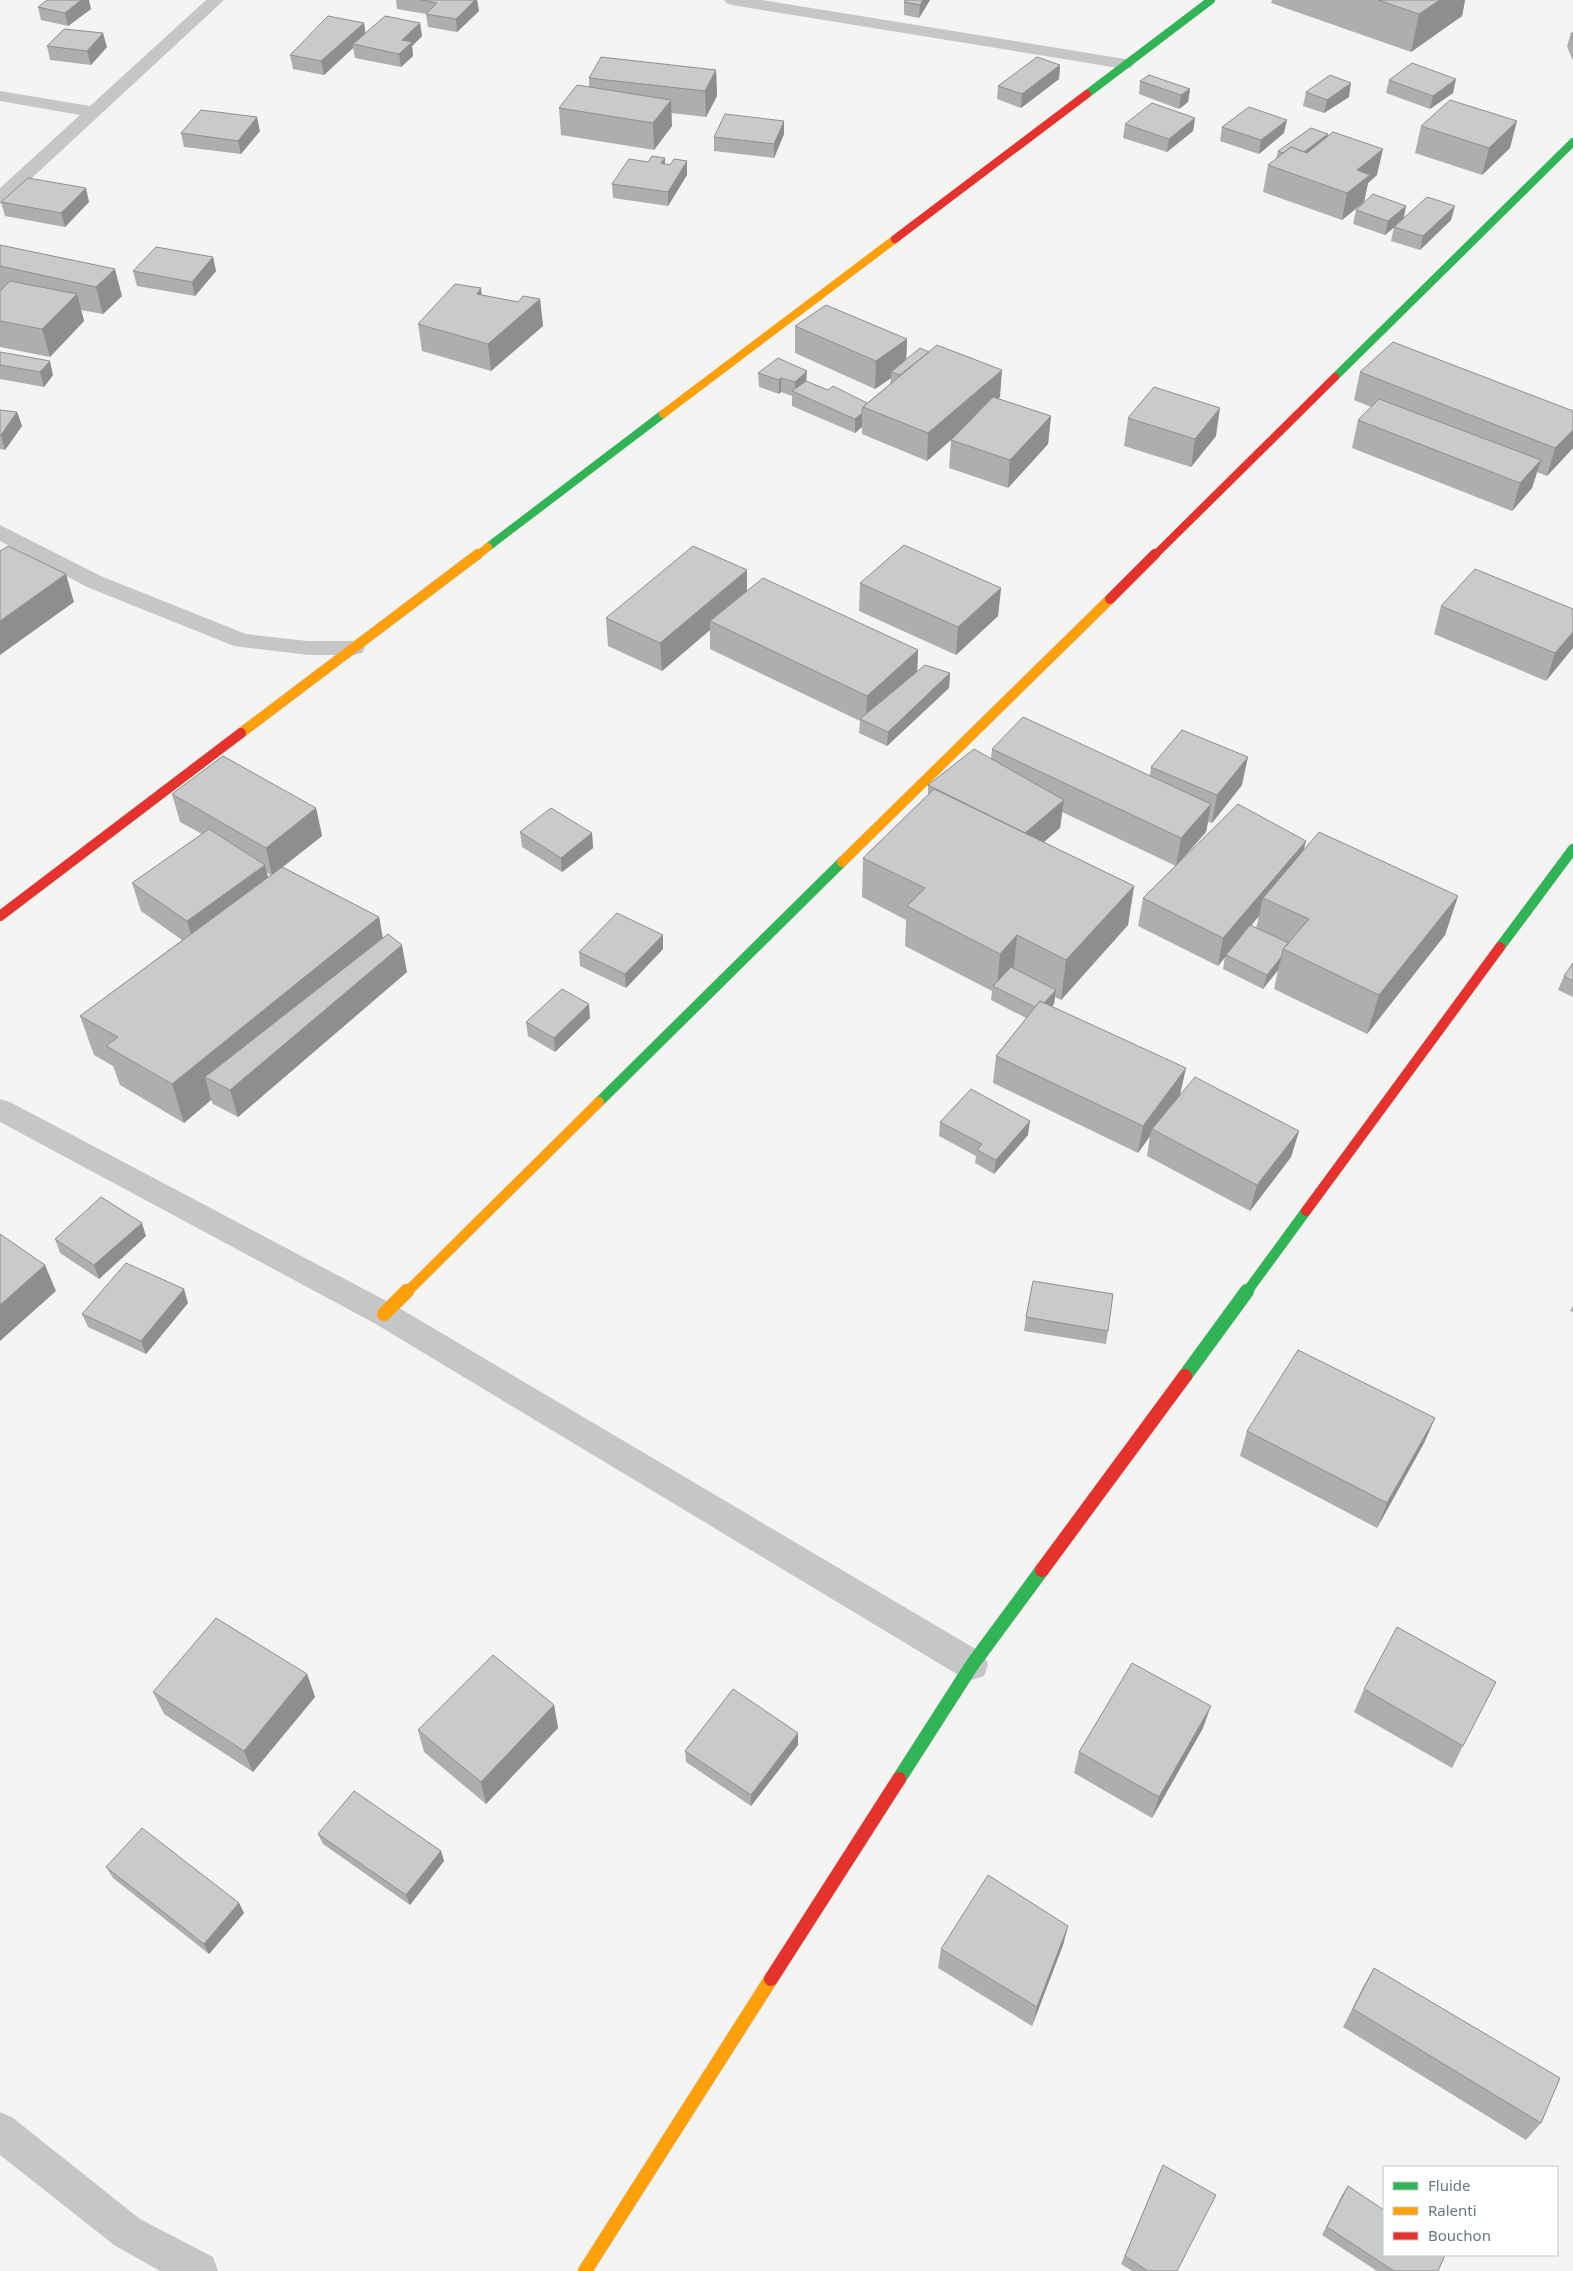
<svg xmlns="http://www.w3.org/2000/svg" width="1573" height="2271" font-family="'Noto Sans',sans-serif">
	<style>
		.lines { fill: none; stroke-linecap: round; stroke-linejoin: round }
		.fast-far2-casing { stroke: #ced0d0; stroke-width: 8 }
		.fast-far1-casing { stroke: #ced0d0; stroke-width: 11 }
		.fast-casing { stroke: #ced0d0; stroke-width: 15 }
		.slow-far2-casing { stroke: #ced0d0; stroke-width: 8 }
		.slow-far1-casing { stroke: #ced0d0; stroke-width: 11 }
		.slow-casing { stroke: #ced0d0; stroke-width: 15 }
		.jam-far2-casing { stroke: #ced0d0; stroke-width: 8 }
		.jam-far1-casing { stroke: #ced0d0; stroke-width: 11 }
		.jam-casing { stroke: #ced0d0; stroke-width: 15 }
		.street { fill: #c4c6c7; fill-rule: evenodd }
		.fast-far2 { stroke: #30b455; stroke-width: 8 }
		.fast-far1 { stroke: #30b455; stroke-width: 10 }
		.fast { stroke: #30b455; stroke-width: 14 }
		.slow-far2 { stroke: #ff9f0a; stroke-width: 8 }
		.slow-far1 { stroke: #ff9f0a; stroke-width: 10 }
		.slow { stroke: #ff9f0a; stroke-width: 14 }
		.jam-far2 { stroke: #e5322d; stroke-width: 8 }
		.jam-far1 { stroke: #e5322d; stroke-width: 10 }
		.jam { stroke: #e5322d; stroke-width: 14 }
		.wall { fill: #adafaf; fill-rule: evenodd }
		.shaded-wall { fill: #8d8e8e }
		.building { fill: #c9cbcb; stroke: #8d8e8e }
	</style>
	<rect width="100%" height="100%" fill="#f4f4f3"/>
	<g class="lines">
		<!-- fast-far2 casing -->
		<g class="fast-far2-casing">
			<path id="fast-far2" d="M1087,94L1211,0
				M1335,377L1573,142
				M488,547L663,414"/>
		</g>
		<!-- fast-far1 casing -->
		<g class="fast-far1-casing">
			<path id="fast-far1" d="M1500,947L1573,849
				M599,1102L842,862
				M1246,1293L1306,1211"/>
		</g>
		<!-- fast casing -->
		<g class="fast-casing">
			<path id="fast" d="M1185,1376L1247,1291
				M899,1779L972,1665L1042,1570"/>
		</g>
		<!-- slow-far2 casing -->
		<g class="slow-far2-casing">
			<path id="slow-far2" d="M663,414L895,239
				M477,556L488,547"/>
		</g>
		<!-- slow-far1 casing -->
		<g class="slow-far1-casing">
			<path id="slow-far1" d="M241,733L478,554
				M842,862L1110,599
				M406,1293L599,1102"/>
		</g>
		<!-- slow casing -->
		<g class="slow-casing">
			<path id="slow" d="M384,1314L407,1291
				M585,2271L771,1979"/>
		</g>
		<!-- jam-far2 casing -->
		<g class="jam-far2-casing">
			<path id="jam-far2" d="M895,239L1087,94
				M1154,556L1335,377"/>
		</g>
		<!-- jam-far1 casing -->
		<g class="jam-far1-casing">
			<path id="jam-far1" d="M1110,599L1155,554
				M0,916L241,733
				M1306,1211L1500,947"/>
		</g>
		<!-- jam casing -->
		<g class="jam-casing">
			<path id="jam" d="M1042,1570L1185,1376
				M771,1979L899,1779"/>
		</g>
		<!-- street -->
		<path class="street" d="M206,0H224L6,202L0,204V188L80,115L0,101V91L90,106Z
			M724,0H762L1125,59L1131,60L1134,64L1131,68L1125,69L732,5L726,3Z
			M0,525L103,577L246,634L308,641H354L362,643L365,648L362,653L354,655H308L234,646L87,587L0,541Z
			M0,1099L10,1102L394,1305L984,1654L988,1665L984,1676L972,1680L960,1676L374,1323L0,1122Z
			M0,2112L13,2118L140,2219L213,2257L218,2271H160L114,2245L0,2155Z"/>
		<!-- fast-far2 -->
		<use href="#fast-far2" class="fast-far2"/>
		<!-- fast-far1 -->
		<use href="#fast-far1" class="fast-far1"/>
		<!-- fast -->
		<use href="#fast" class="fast"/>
		<!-- slow-far2 -->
		<use href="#slow-far2" class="slow-far2"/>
		<!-- slow-far1 -->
		<use href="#slow-far1" class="slow-far1"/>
		<!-- slow -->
		<use href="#slow" class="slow"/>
		<!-- jam-far2 -->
		<use href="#jam-far2" class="jam-far2"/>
		<!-- jam-far1 -->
		<use href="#jam-far1" class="jam-far1"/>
		<!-- jam -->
		<use href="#jam" class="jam"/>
	</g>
	<!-- wall -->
	<path class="wall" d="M396,0H477L479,11L457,32L428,27L426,14L397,9Z
		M930,0L919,18L904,15V2Z
		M1272,0H1465L1462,16L1411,52L1271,3Z
		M38,7L91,9L68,26L41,20Z
		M364,23L365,33L420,23L422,36L412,46L413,56L401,67L355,58L353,48L324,75L293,69L290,55Z
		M1571,33H1573V59H1572L1567,46Z
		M47,46L107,47L91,65L50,60Z
		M1060,65L1059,79L1021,108L997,99L998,86Z
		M716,70L717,96L706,117L671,113L672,126L654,150L561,135L559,108L589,87V78Z
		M1389,80L1453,93L1430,109L1386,93Z
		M1140,81L1190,89L1188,102L1179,109L1139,94Z
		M1306,92L1349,97L1324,113L1303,106Z
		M1195,118L1193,131L1167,152L1123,138L1125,124Z
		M1421,126L1510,148L1482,175L1415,153Z
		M1222,127L1284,133L1259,154L1220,141Z
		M260,131L241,154L184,147L181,133Z
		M784,134L774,158L714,151V137Z
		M1328,136L1377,175L1368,183L1364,202L1342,220L1263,192L1268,165L1276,159L1278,151Z
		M665,158V164L687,175L668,206L613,198L612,184L648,162Z
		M1,202H89L65,227L5,216Z
		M1406,206L1404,218L1451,220L1420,250L1391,241L1394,227L1385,235L1353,224L1356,210Z
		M0,245L122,296L103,314L81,310L84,321L50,357L0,347Z
		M213,257L216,271L195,296L137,286L133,271Z
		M482,295L518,302L540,299L543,326L491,371L422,351L418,324Z
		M795,326L907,339L906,359L1000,397L998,399L1051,416L1048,444L1008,488L949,468L951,440L954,437L927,461L862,434V427L855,433L792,406V396L781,392L779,394L759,387L758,373L806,381L828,390L867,403L890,384L891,378L875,389L795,353Z
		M0,352L53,375L44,387L0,379Z
		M1360,372L1573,411V448L1547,476L1537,472L1532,488L1512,511L1352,448L1358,420L1371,407L1354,400Z
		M0,410L17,412L22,426L5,450L0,449Z
		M1128,418L1216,436L1191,467L1124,446Z
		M860,583L1001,588L998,616L956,655L859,611Z
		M747,591L918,650L917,672L950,673L949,688L887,746L859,733L860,721L710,649V630L662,671L608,646L606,618Z
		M1441,606L1573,609L1546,681L1434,634Z
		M992,749L1150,776L1151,767L1242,785L1212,823L1208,822L1206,832L1182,859L1303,850L1458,896L1445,935L1367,1034L1274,989L1278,970L1263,989L1223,969L1225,956L1218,966L1138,926L1143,898L1176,866L1062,812L1060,828L1044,842L1134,886L1128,925L1061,1000L1055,997L1054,1004L1052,1006L1180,1095L1299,1131L1291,1157L1250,1211L1147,1156L1150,1136L1138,1153L993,1083L996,1056L1026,1018L991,1000L992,991L905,946L906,920L862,897L863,858L928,795V785L991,759ZM1259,916L1256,928L1251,925Z
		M172,794L316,808L322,836L283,867L379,917L383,938L407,972L238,1117L213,1104L211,1100L184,1123L120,1085L113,1066L94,1055L80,1016L182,940L141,911L132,883L202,834L180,822ZM266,872L269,874L271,875L268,877Z
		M520,832L592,833L593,848L562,872L522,847Z
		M663,949L626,988L580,966L579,952Z
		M1573,963V997L1558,990L1564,976Z
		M590,1018L555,1052L528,1036L526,1022Z
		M940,1122L1028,1135L994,1174L975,1163L976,1156L939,1136Z
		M146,1236L99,1279L60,1253L55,1239Z
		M188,1303L146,1354L88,1327L82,1314Z
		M1573,1306V1312L1570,1311Z
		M1026,1317L1108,1331L1106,1344L1024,1331Z
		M1435,1418L1424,1443L1377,1528L1240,1456L1247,1431Z
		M307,1674L315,1697L253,1772L164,1714L153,1692Z
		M1364,1689L1463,1746L1452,1768L1354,1712Z
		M554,1705L558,1728L486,1804L424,1752L418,1730Z
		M1203,1728L1152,1818L1074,1773L1079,1752Z
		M798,1733V1745L751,1806L686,1762L685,1751Z
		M318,1834L441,1851L444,1861L410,1905L323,1844Z
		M106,1867L239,1903L244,1913L209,1954L113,1878Z
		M1068,1926L1063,1945L1032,2026L938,1968L941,1949Z
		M1374,1968L1541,2123L1526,2140L1343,2027L1363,1987Z
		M1163,2165L1177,2271H1132L1121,2264Z
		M1348,2186L1438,2271H1377L1322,2235L1342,2195Z"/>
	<!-- shaded-wall -->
	<path class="shaded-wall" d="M81,0H89L91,9L68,26L65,13Z
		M475,0H477L479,11L457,32L456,19Z
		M923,0H930L919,18L920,5Z
		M1440,0H1465L1462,16L1411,52L1419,14Z
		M364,23L366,36L353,44V48L324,75L321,61Z
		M420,23L422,36L412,46L413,56L401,67L399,54L402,40Z
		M103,33L107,47L91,65L87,51Z
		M1060,65L1059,79L1021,108L1022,94Z
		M716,70L717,96L706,117L705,91Z
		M1456,79L1453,93L1430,109L1433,96Z
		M1351,83L1349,97L1324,113L1327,100Z
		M1190,89L1188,102L1179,109L1181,95Z
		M671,100L672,126L654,150L653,123Z
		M257,117L260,131L241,154L238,141Z
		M1195,118L1193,131L1167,152L1169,139Z
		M1287,120L1284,133L1259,154L1261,140Z
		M784,121V134L774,158V144Z
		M1517,121L1510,148L1482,175L1489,148Z
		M1328,134L1325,148L1295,158Z
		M1383,149L1377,175L1368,183L1364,202L1342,220L1347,193L1357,170Z
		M665,158V171L661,163Z
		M687,161V175L668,206V192Z
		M86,188L89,202L65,227L61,213Z
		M1406,206L1403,220L1385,235L1388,221Z
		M1455,206L1451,220L1420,250L1423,236Z
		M213,257L216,271L195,296L192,282Z
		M115,269L122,296L103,314L96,287Z
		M481,288L484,316L477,294Z
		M77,294L84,321L50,357L42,329Z
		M540,299L543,326L491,371L488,344Z
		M907,339L906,367L891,372V378L875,389L876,361Z
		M50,361L53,375L44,387L40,372Z
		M1002,370L1000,397L927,461L928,433Z
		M807,371L806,385L795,393V382Z
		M781,378V392L779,394V380Z
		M1220,408L1216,436L1191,467L1195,439Z
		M17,412L22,426L5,450L1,435Z
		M862,413V427L855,433V419Z
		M1051,416L1048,444L1008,488L1010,460Z
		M1573,430V448L1547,476L1555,448Z
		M1541,460L1532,488L1512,511L1520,483Z
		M747,570V598L710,621V630L662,671L660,643Z
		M66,574L74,602L0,655V621Z
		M1001,588L998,616L956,655L958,627Z
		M1573,632V648L1546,681L1555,653Z
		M918,650L917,678L866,722L867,696Z
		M950,673L949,688L887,746L888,732Z
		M1248,757L1242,785L1212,823L1217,795Z
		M1064,800L1060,828L1016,866L1019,838Z
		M1211,804L1206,832L1176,866L1181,838Z
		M316,808L322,836L272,875L266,848Z
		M592,833L593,848L562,872L561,858Z
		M1306,841L1299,869L1263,898L1259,916L1218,966L1223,938Z
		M265,865L272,893L195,949L187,921Z
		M1134,886L1128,925L1061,1000L1066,960Z
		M1458,896L1445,935L1367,1034L1379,995Z
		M379,917L386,957L205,1077L211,1100L184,1123L172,1084Z
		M663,935V949L626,988L625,974Z
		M1017,935L1013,975L997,988L1000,954Z
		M402,945L407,972L238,1117L230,1090Z
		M1282,956L1278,970L1263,989L1267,975Z
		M1056,990L1054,1004L1037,1023L1038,1009Z
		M589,1004L590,1018L555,1052L554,1038Z
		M1186,1068L1180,1095L1152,1129L1150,1136L1138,1153L1143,1126Z
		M1030,1121L1028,1135L994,1174L996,1160Z
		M1299,1131L1291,1157L1250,1211L1257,1185Z
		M142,1223L146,1236L99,1279L94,1265Z
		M45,1265L56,1291L0,1341V1305Z
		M184,1289L188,1303L146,1354L141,1341Z
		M1435,1418L1424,1443L1377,1528L1387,1503Z
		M307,1674L315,1697L253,1772L244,1751Z
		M554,1705L558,1728L486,1804L481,1782Z
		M1211,1706L1203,1728L1152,1818L1159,1797Z
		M798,1733V1745L751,1806V1795Z
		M441,1851L444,1861L410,1905L406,1895Z
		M239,1903L244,1913L209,1954L204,1944Z
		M1068,1926L1063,1945L1032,2026L1037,2007Z"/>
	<!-- building -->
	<path class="building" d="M47,0H81L65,13L38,7Z
		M421,0H475L456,19L426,14L437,3Z
		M905,0H923L920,5L904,2Z
		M1378,0H1440L1419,14Z
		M328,16L364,23L321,61L290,55Z
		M385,16L420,23L402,40L412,42L399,54L353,44Z
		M64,29L103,33L87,51L47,46Z
		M1571,33H1573V39Z
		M601,57L716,70L705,91L589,78Z
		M1037,57L1060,65L1022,94L998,86Z
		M1412,63L1456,79L1433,96L1389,80Z
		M1149,75L1190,89L1181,95L1140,81Z
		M1330,75L1351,83L1327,100L1306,92Z
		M577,85L671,100L653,123L559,108Z
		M1450,100L1517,121L1489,148L1421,126Z
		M1152,103L1195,118L1169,139L1125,124Z
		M1249,107L1287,120L1261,140L1222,127Z
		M201,110L257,117L238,141L181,133Z
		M725,114L784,121L774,144L714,137Z
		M1311,128L1328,134L1304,152L1291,147L1283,153L1278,151Z
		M1333,132L1383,149L1357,170L1370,175L1347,193L1268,165L1291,147L1307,153Z
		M652,156L665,158L661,163L670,165L674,159L687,161L668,192L612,184L629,159L648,162Z
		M28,178L86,188L61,213L1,202Z
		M1373,194L1406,206L1388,221L1356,210Z
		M1427,197L1455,206L1423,236L1394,227Z
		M0,245L115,269L96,287L0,266Z
		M156,247L213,257L192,282L133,271Z
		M10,281L77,294L42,329L0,321V291Z
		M455,284L481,288L477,294L518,302L523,296L540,299L488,344L418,324Z
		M826,305L907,339L876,361L795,326Z
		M1393,342L1573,411V430L1555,448L1360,372Z
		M937,345L1002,370L928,433L863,407Z
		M920,348L929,352L900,375L891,372Z
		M0,352L50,361L40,372L0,365Z
		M778,358L807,371L795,382L781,378L779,380L758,373Z
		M806,381L828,390L833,386L867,403L863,407L862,413L855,419L792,391Z
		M1154,387L1220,408L1195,439L1128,418Z
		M993,397L1051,416L1010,460L951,440Z
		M1379,399L1541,460L1520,483L1358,420Z
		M0,410L17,412L1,435H0Z
		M904,545L1001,588L958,627L860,583Z
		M8,546L66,574L0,621V551Z
		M693,546L747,570L660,643L606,618Z
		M1475,569L1573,609V632L1555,653L1441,606Z
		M763,578L918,650L867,696L710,621Z
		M925,665L950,673L888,732L860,719Z
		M1023,717L1211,804L1181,838L992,749Z
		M1182,730L1248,757L1217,795L1151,767Z
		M974,749L1064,800L1025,833L928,785Z
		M223,756L316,808L266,848L172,794Z
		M934,789L1134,886L1066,960L1017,935L1000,954L907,906L925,888L863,858Z
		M1238,804L1306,841L1223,938L1143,898Z
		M551,808L592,833L561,858L520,832Z
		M209,829L265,865L187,921L132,883Z
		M1319,832L1458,896L1379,995L1283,949L1309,919L1263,898Z
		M282,867L379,917L172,1084L106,1046L118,1037L80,1016Z
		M617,913L663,935L625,974L579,952Z
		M1250,925L1289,943L1283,949L1282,956L1267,975L1226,955Z
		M388,934L402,945L230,1090L205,1077Z
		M1573,963V981L1564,976Z
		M1011,967L1056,990L1044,1003L1040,1001L1035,1007L993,986Z
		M562,989L589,1004L554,1038L526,1022Z
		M1040,1001L1186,1068L1143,1126L996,1056Z
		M1195,1077L1299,1131L1257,1185L1152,1129Z
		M971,1089L1030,1121L996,1160L977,1150L982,1144L940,1122Z
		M101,1197L142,1223L94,1265L55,1239Z
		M0,1234L45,1265L0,1305Z
		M126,1263L184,1289L141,1341L82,1314Z
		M1033,1281L1113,1294L1108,1331L1026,1317Z
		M1298,1350L1435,1418L1387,1503L1247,1431Z
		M216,1618L307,1674L244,1751L153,1692Z
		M1397,1627L1496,1682L1463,1746L1364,1689Z
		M493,1655L554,1705L481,1782L418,1730Z
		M1132,1663L1211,1706L1159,1797L1079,1752Z
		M733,1689L798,1733L751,1795L685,1751Z
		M354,1791L441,1851L406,1895L318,1834Z
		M142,1828L239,1903L204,1944L106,1867Z
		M988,1875L1068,1926L1037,2007L941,1949Z
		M1374,1968L1560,2078L1541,2123L1353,2009Z
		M1163,2165L1216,2195L1177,2271H1148L1125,2256Z
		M1348,2186L1384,2210V2255H1445L1438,2271H1394L1327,2227Z"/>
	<!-- legend -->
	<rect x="1383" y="2166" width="175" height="90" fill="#ffffff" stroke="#c2c9cc"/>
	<rect x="1393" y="2182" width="25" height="8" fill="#30b455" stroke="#c2c9cc"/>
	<text x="1428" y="2191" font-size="15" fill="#67787f">Fluide</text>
	<rect x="1393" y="2207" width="25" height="8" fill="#ff9f0a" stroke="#c2c9cc"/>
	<text x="1428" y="2216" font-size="15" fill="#67787f">Ralenti</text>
	<rect x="1393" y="2232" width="25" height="8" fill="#e5322d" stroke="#c2c9cc"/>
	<text x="1428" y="2241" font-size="15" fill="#67787f">Bouchon</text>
</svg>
